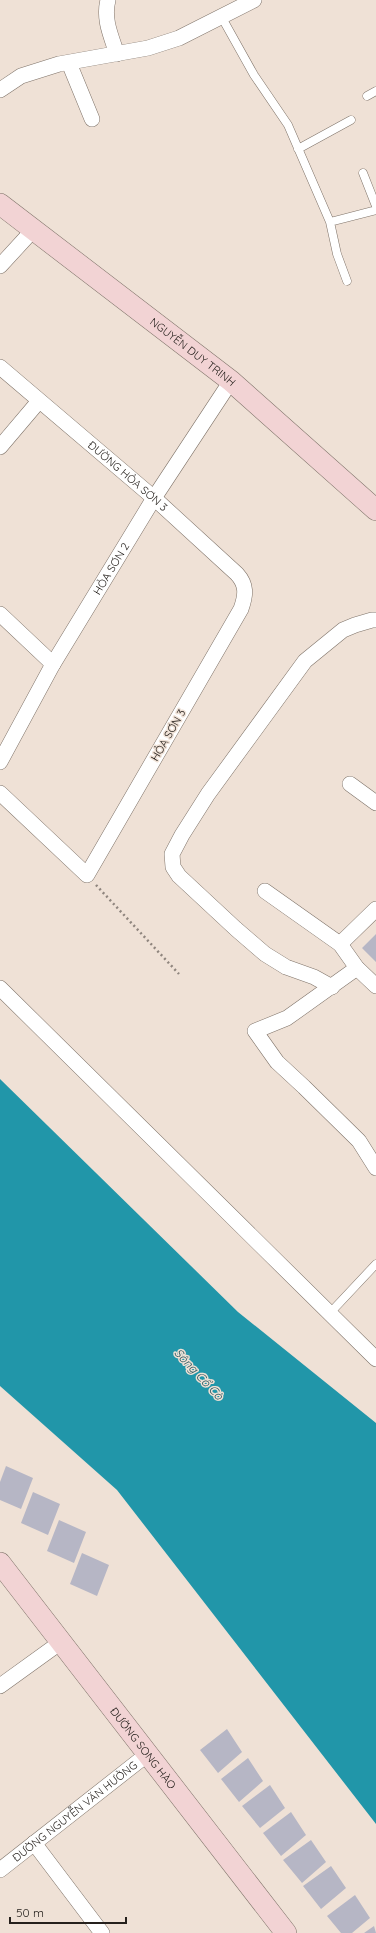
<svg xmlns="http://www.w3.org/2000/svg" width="376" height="1933" font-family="Quicksand,sans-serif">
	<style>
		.water { fill: #2196a9 }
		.building { fill: #b6b6c5 }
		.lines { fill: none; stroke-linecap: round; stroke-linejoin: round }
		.lane-casing { stroke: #7f7369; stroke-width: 9 }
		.street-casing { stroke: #7f7369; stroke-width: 16 }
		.secondary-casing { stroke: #7f7369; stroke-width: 22 }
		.path { stroke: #8f857e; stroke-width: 2.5; stroke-dasharray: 2 3; stroke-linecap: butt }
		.lane { stroke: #fff; stroke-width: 8 }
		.street { stroke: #fff; stroke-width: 15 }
		.secondary { stroke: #f2d3d4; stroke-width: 21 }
		.labels { text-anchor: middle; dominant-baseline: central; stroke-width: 3; stroke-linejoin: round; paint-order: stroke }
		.street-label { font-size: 11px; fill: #25201c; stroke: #efe1d6 }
		.water-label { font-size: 12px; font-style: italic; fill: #25545c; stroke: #efe1d6 }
	</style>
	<rect width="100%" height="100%" fill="#efe1d6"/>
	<!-- water -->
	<path class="water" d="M0,1079L238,1312L376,1423V1824L117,1490L0,1386Z"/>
	<!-- building -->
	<path class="building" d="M376,934V962L362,948Z
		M6,1466L33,1478L21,1509L0,1500V1482Z
		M33,1492L60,1504L48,1535L21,1523Z
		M59,1520L86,1532L74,1563L47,1551Z
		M82,1553L109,1565L97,1596L70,1584Z
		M227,1729L242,1752L218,1773L200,1750Z
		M248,1758L263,1781L239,1802L221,1779Z
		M270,1785L285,1808L260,1828L242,1806Z
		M291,1812L306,1835L281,1856L263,1833Z
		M311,1840L326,1862L302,1883L283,1860Z
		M331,1866L346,1888L321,1909L303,1886Z
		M355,1895L370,1918L352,1933H341L327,1916Z
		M374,1926L376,1933H364Z"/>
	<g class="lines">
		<!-- lane casing -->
		<g class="lane-casing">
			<path id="lane" d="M221,16L254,75L288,125L330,222L337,254L347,281
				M367,96L376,91
				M298,149L351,120
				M363,173L376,206
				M330,222L376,210
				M330,1313L376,1264"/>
		</g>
		<!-- street casing -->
		<g class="street-casing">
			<g id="street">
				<path d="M108,0C103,19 111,36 117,54"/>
				<path d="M69,63L92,119"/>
				<path d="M0,90L21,76L59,64L148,48L179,38L254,0"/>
				<path d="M0,266L34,229"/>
				<path id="s1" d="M0,367L154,498L237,574C247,585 246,595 241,609L87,875L0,793"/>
				<path d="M0,447L39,401"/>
				<path d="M0,614L53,664"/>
				<path id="s2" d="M0,762L53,664L154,498L231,381"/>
				<path d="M350,784L376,803"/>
				<path d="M265,891L340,944L357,968L376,986"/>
				<path d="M340,944L376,909"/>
				<path d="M357,968L287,1018L255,1031L277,1062L304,1087L359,1141L376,1168"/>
				<path d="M332,987L314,977L286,967L265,954L236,929L179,876L173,867L172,854L182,835L208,794L305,661L343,630L355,625L372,620H376"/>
				<path d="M0,988L376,1359"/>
				<path d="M0,1686L61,1642"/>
				<path d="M34,1843L102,1933"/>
				<path id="s3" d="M0,1870L149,1753"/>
			</g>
		</g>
		<!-- secondary casing -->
		<g class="secondary-casing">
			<g id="secondary">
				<path id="s4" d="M0,204L231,381L376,510"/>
				<path id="s5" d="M0,1563L286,1933"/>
			</g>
		</g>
		<!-- path -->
		<path class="path" d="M96,885L179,974"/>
		<!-- lane -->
		<use href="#lane" class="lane"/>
		<!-- street -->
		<use href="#street" class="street"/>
		<!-- secondary -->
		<use href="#secondary" class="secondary"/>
	</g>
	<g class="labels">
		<!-- street labels -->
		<g class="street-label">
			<text stroke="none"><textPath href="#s4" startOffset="243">NGUYỄN DUY TRINH</textPath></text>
			<text stroke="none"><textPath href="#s1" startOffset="168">ĐƯỜNG HỎA SƠN 3</textPath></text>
			<text stroke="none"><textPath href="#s2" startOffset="223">HỎA SƠN 2</textPath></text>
			<text transform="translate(168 735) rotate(-60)">HỎA SƠN 3</text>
			<text stroke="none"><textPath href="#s5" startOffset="234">ĐƯỜNG SONG HÀO</textPath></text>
			<text stroke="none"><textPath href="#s3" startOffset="95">ĐƯỜNG NGUYỄN VĂN HƯỞNG</textPath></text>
		</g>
		<!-- water labels -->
		<g class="water-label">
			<text transform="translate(199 1374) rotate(47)">Sông Cổ Cò</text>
		</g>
	</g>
	<!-- scale -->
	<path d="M10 1917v6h116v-6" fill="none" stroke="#25201c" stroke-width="2"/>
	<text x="16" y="1917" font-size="12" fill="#25201c" stroke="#efe1d6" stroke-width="3" paint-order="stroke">50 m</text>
</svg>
